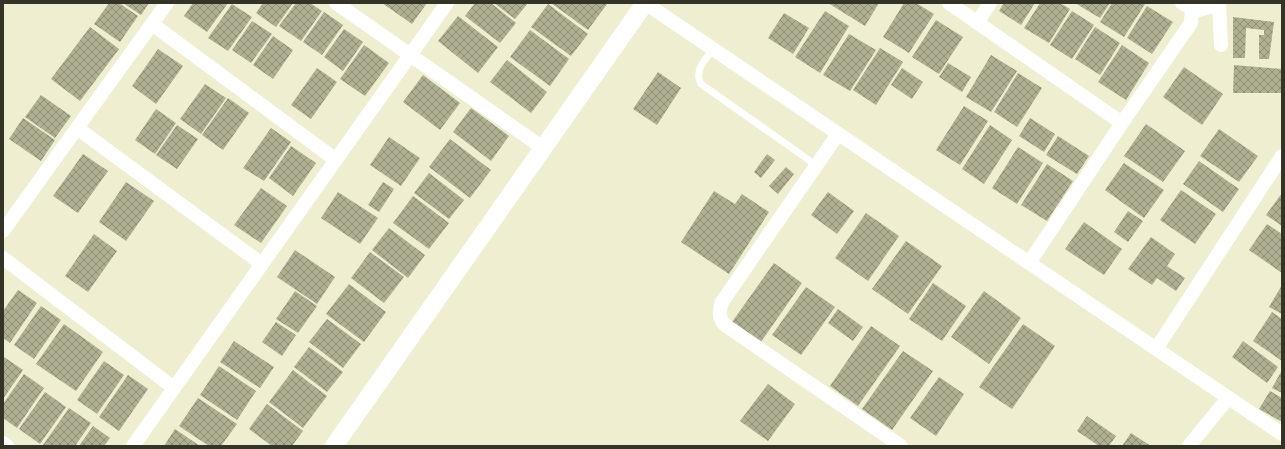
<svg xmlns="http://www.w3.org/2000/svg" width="1285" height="449" font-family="'Sofia Sans Condensed',sans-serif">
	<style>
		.building { fill: url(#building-cross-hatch) }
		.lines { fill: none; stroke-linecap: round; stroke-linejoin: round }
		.service { stroke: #fff; stroke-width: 7 }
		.minor { stroke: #fff; stroke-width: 14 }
		.tertiary { stroke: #fff; stroke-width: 18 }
	</style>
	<defs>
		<pattern id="building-cross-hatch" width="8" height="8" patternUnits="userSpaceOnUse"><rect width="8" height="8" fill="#afaf92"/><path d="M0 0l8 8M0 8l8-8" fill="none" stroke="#8f8f77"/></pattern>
	</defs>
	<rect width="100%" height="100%" fill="#efeed0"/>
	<!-- building -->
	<path class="building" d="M109,3H119L138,16L120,42L94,24Z
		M123,3H149L141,15Z
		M193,3H228L207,32L184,16Z
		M263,3H293L276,27L256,13Z
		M296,3H310L322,11L301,41L279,26Z
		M382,3H427L412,24Z
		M475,3H491L516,23L500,43L465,16Z
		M494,3H528L515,19Z
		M551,3H607V4L588,30Z
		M828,3H879L865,26Z
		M904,3H916L934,14L909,53L883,37Z
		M1004,3H1035L1021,25L999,11Z
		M1040,3H1060L1070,9L1049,43L1024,28Z
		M1075,3H1110L1100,18Z
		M1112,3L1145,4L1124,37L1100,22Z
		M232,4L252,17L228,51L208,38Z
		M548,4L588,34L571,56L531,27Z
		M1147,6L1173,22L1152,54L1127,38Z
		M825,11L849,26L820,73L795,57Z
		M1072,11L1094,25L1072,59L1050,45Z
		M324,12L343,25L322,55L303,42Z
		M784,13L809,28L793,54L768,38Z
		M458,16L498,47L478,73L438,41Z
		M1233,17L1274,22L1269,59H1259V35H1264V30L1246,28L1245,58H1233Z
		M936,20L963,37L939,74L912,57Z
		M252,21L272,34L251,63L232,50Z
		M90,27L119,49L80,101L51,79Z
		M1095,27L1120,43L1100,75L1075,59Z
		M344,29L363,42L343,71L324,57Z
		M530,30L569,59L550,86L510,57Z
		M849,34L876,50L850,91L823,75Z
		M273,36L293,50L273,79L253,65Z
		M364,45L389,63L365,96L340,79Z
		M1122,45L1149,63L1126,100L1098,82Z
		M880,48L903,62L876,105L853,90Z
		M158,49L183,66L156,104L132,86Z
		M991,55L1017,71L991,112L966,97Z
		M507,60L547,92L531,113L490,82Z
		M948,63L971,77L962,92L939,77Z
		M1234,65L1282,69V93H1233Z
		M1184,67L1223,94L1202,125L1163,97Z
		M317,68L337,82L311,119L291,105Z
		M902,68L923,82L912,99L891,85Z
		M658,72L681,88L657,125L633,109Z
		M1018,73L1042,88L1017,127L994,112Z
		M423,75L460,103L440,130L403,102Z
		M205,84L226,98L201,134L180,119Z
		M41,95L71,116L55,138L25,117Z
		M228,98L249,113L223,150L202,135Z
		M964,106L988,121L960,165L936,150Z
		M471,108L509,136L491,161L453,132Z
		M156,109L176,123L155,154L135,140Z
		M23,118L55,140L41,161L9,139Z
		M1030,118L1055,134L1044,152L1019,136Z
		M1146,124L1185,151L1163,182L1124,156Z
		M177,125L198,139L177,169L156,155Z
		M990,125L1012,140L984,184L962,169Z
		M271,128L291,142L264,181L243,168Z
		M1219,129L1258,156L1239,182L1200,156Z
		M1058,136L1089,156L1077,174L1046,155Z
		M389,137L420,158L401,186L370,165Z
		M450,139L491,170L470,198L429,167Z
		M291,146L316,163L293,196L269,178Z
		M1018,147L1043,163L1017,204L992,188Z
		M83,154L108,171L78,213L53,196Z
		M767,154L775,160L761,178L754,172Z
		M1199,161L1239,189L1223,212L1183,184Z
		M1124,163L1164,190L1144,218L1105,190Z
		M1047,164L1073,181L1047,221L1021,205Z
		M786,167L794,174L778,194L769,186Z
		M429,173L464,200L449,219L414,193Z
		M126,182L154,201L126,241L99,222Z
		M383,182L394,189L379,212L368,205Z
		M261,188L287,206L261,243L234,225Z
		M1181,190L1216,214L1195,244L1160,220Z
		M714,191L735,204L742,194L769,212L729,274L681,242Z
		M338,192L378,218L360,244L321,218Z
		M828,192L854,211L837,234L811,215Z
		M1282,193V226L1266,215Z
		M413,196L449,223L429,249L393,223Z
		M1128,211L1143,221L1128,242L1114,232Z
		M866,213L899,236L868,281L835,258Z
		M1084,222L1122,249L1104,275L1065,249Z
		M1267,224L1282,234V273L1249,250Z
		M389,228L425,255L408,278L372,250Z
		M94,234L117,251L88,292L65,276Z
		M1151,237L1175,254L1167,266L1185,278L1176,291L1157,278L1152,285L1128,269Z
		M906,241L942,266L908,314L872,289Z
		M295,250L335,277L317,304L277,277Z
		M370,252L404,277L384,303L351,278Z
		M774,263L802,283L761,342L732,322Z
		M933,283L966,306L942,341L909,319Z
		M349,284L386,312L364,342L326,314Z
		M1282,285V314L1269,307Z
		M806,287L835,307L801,355L772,335Z
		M18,290L37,303L10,343L3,338V311Z
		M295,291L317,306L298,333L276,319Z
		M984,291L1021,318L989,364L951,337Z
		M41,306L61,320L34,359L14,345Z
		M838,309L863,327L853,341L828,323Z
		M1272,312L1282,319V361L1253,341Z
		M327,319L361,344L343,368L309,342Z
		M276,322L296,335L282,356L262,342Z
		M64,324L103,352L76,391L36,364Z
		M1023,324L1055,346L1012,409L979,387Z
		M871,326L900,346L858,406L830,386Z
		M234,341L274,367L260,388L220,362Z
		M1243,341L1278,367L1267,383L1232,357Z
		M309,347L343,372L327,392L294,367Z
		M903,351L933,371L892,430L862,409Z
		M3,357H4L23,370L3,399Z
		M104,361L124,375L97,414L77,400Z
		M219,366L256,391L237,420L200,395Z
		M293,370L327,396L303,428L269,402Z
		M1282,370V393L1272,388Z
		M24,374L44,388L17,428L3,418V404Z
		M128,375L148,389L119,431L99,417Z
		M939,377L964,394L936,436L910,418Z
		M768,384L795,404L768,441L740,421Z
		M1270,391L1282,398V422L1259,409Z
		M45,392L66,407L40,444L19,429Z
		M198,398L237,424L221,446H209L179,426Z
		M267,404L303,431L292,446H272L249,429Z
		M69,408L91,423L75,446H45L43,445Z
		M1087,416L1116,436L1109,446H1099L1077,431Z
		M93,426L110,438L104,446H79Z
		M175,429L200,446H164Z
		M1131,433L1151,446H1122Z"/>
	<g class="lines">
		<!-- service -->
		<path class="service" d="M713,50C704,60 694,71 701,84L816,165"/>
		<!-- minor -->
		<path class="minor" d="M336,3L543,148
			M645,3L1282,434
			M949,3L1122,123
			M1219,3L1221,45
			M1192,12L1219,4
			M977,23L990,3
			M152,24L336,160
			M77,128L262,264
			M838,134L722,302C719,310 718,318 725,325L901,446
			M3,231L167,3
			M3,258L174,388
			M1029,263L1122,123L1191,23L1192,12L1189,7L1182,3
			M1156,349L1282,156
			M3,443L7,446
			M133,446L447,3
			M1189,446L1228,398"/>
		<!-- tertiary -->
		<path class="tertiary" d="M334,446L645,3"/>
	</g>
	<!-- border -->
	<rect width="1285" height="449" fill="none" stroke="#333327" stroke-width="8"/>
</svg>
